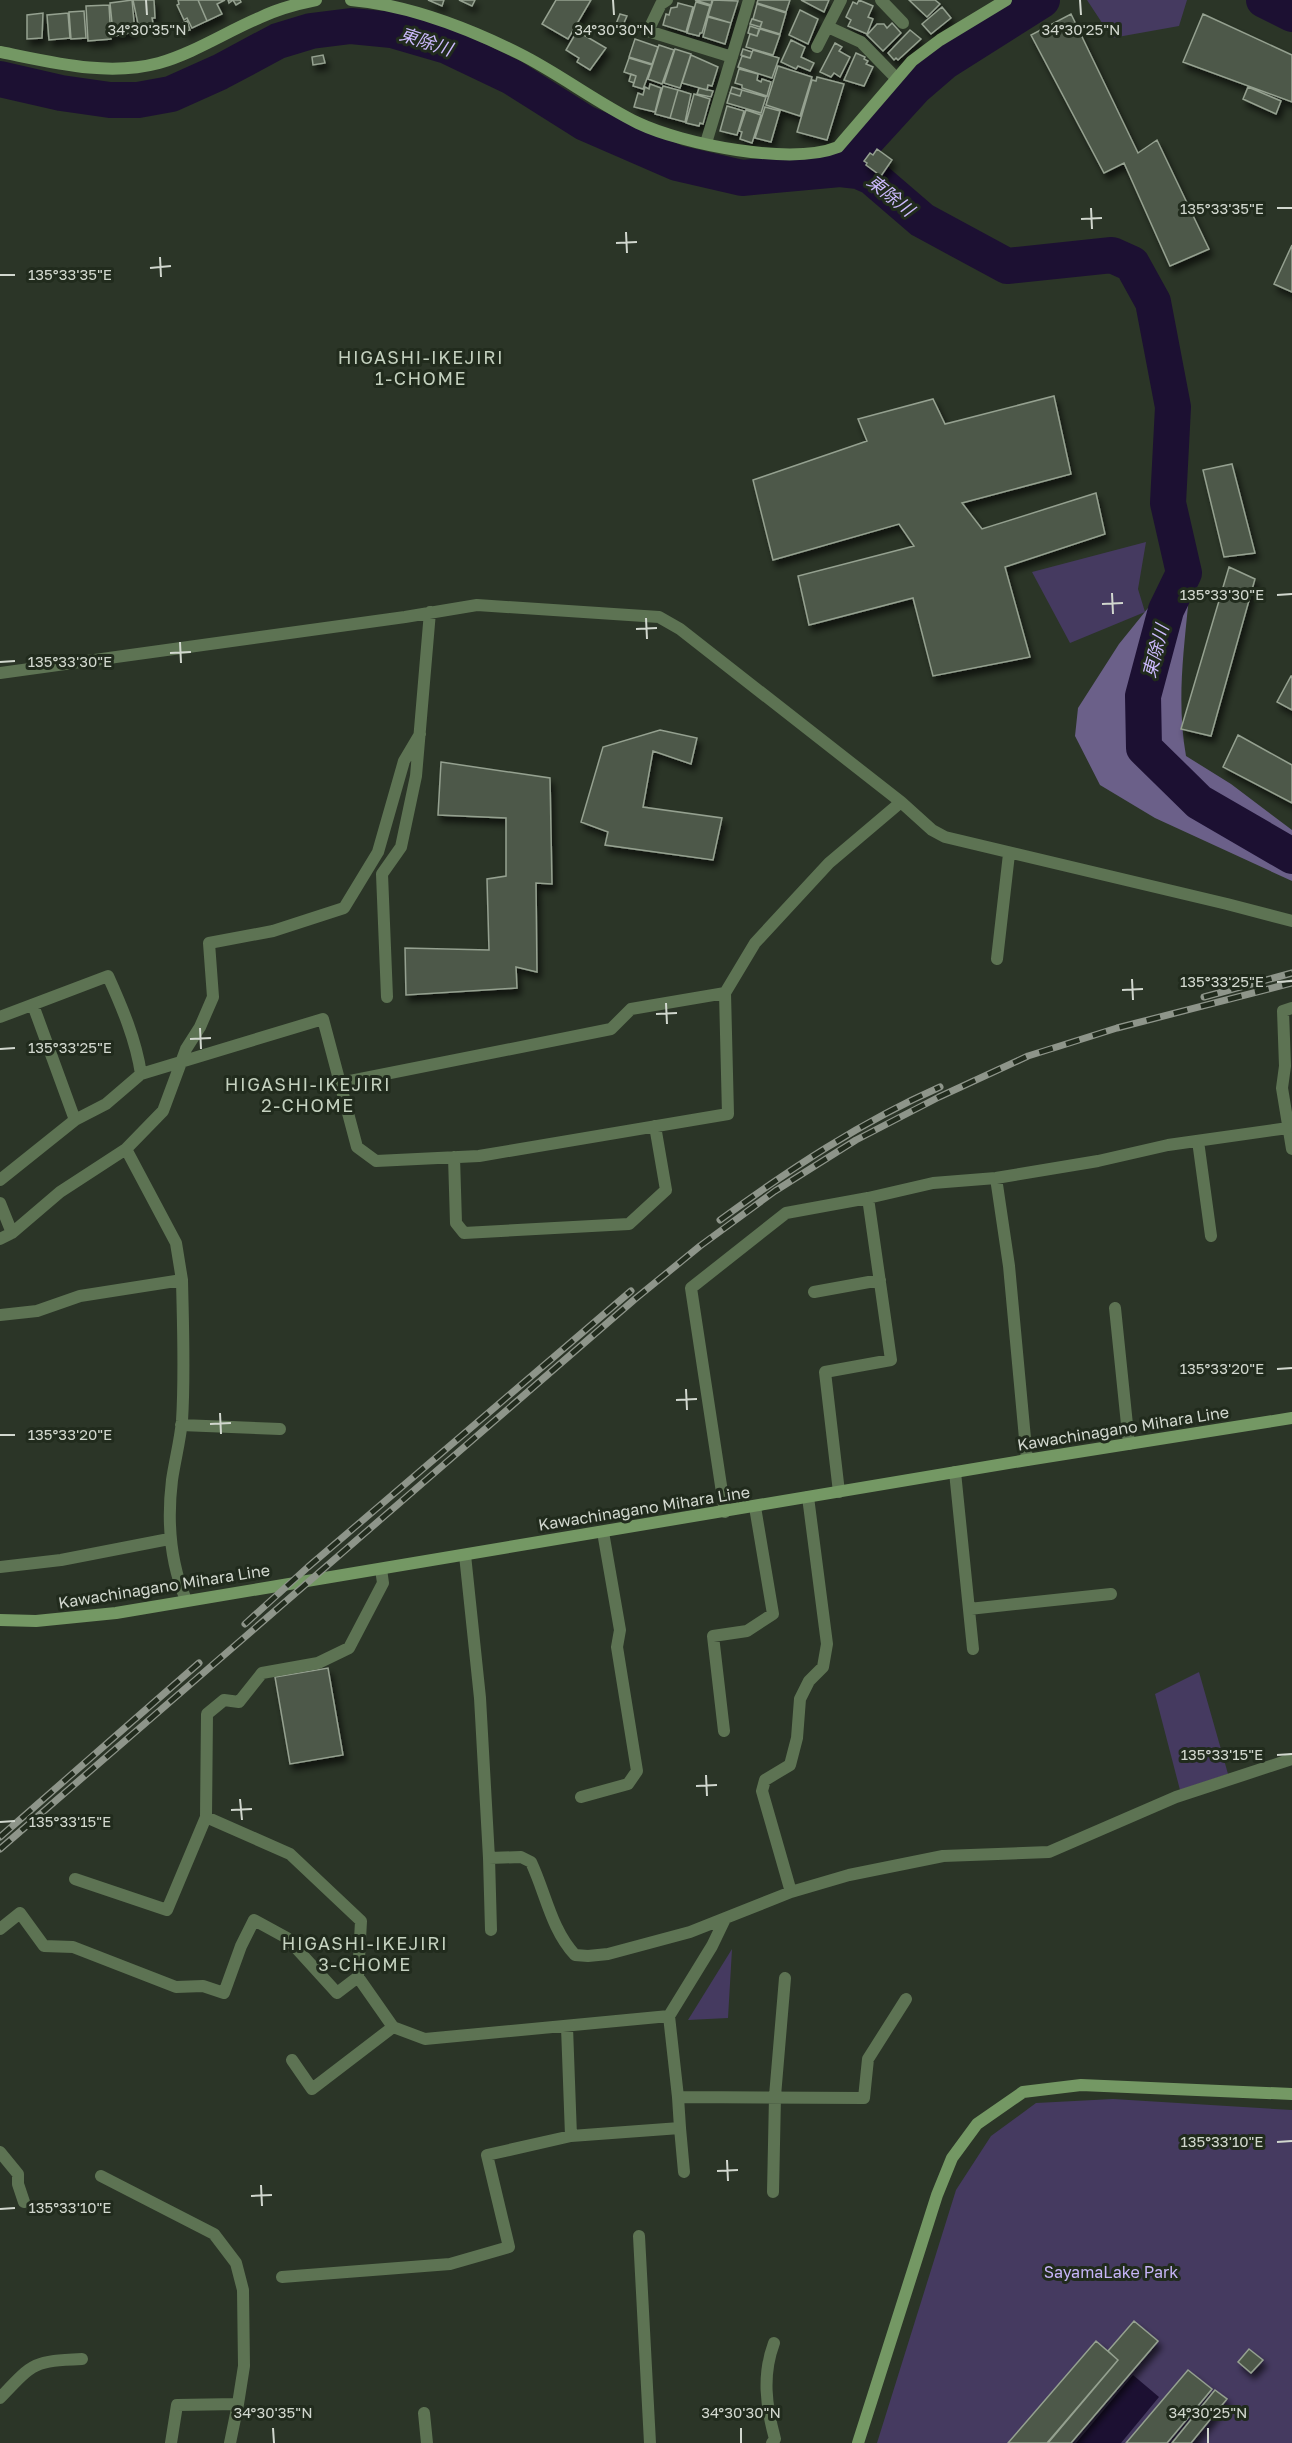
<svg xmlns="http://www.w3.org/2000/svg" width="1292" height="2443" font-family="'Golos Text','Noto Sans JP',sans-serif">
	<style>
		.green { fill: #453a60 }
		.forest { fill: #6b6089 }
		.water { fill: #1c1032 }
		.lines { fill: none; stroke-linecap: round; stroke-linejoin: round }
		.river { stroke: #1c1032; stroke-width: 36 }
		.building { fill: #4d5849; stroke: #95a190; stroke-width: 1.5; filter: url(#shadow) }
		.street { stroke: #5d7353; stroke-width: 12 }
		.secondary { stroke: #749864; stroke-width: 12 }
		.rail-casing { stroke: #8e958a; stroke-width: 7 }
		.rail { stroke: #212b1d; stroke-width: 4.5; stroke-dasharray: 14; stroke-linecap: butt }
		.ticks { fill: none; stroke: #d1d7ce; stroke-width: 2 }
		.labels { text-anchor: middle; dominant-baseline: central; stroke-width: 6; stroke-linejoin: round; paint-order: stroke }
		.street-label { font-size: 16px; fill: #d1d7ce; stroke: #212b1d }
		.park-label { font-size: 16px; fill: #c6b4f7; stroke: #212b1d }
		.water-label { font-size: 18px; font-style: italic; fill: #ccbafd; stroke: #212b1d }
		.neighbourhood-label { font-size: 18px; letter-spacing: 1.5px; fill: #c4d1bf; stroke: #212b1d }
		.ticks-label { font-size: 15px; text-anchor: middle; fill: #d1d7ce; stroke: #212b1d; stroke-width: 6; stroke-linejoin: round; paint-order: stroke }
	</style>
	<defs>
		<filter id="shadow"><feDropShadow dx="3.5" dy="6" stdDeviation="3" flood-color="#0009"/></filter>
	</defs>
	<rect width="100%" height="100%" fill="#2b3527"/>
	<!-- green -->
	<path class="green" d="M1087,0H1187L1179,26L1112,38Z
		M1146,542L1138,589L1145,612L1070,643L1032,572Z
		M1199,1672L1228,1774L1180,1790L1155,1694Z
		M732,1949L728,2018L688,2020Z
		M1113,2099L1292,2110V2443H877L956,2190L991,2136L1036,2103Z"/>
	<!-- forest -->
	<path class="forest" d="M1161,592L1188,606C1183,657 1177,705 1186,756L1231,784L1292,830V881L1155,818L1100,785L1075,736L1078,708L1119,644Z"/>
	<!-- water -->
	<path class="water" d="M1133,2375L1159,2397L1121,2443H1076Z"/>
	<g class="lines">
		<!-- river -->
		<path class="river" d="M1264,0L1292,14
			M0,79L61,93L110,100H138L171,94L220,72L278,41L311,31L351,26L392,30L447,46L512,77L585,123L677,163L742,178L840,169L858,171L872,177L922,220L1007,266L1112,255L1132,264L1153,302L1173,407L1168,503L1184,573L1166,610L1143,696L1144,748L1199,802L1292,856
			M840,169L915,87L944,62L1042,0"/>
	</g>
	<!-- building -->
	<path class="building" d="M132,0L135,32L115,36L113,33L110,3Z
		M133,0H154L155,18H152L153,23L138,24Z
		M178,0H198L207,21L192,28L187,18L184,20L177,5L179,4Z
		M198,0H225L217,4L222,14L207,21Z
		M228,0H240L241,2L236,5L233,0L229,3Z
		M428,0H444L442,6Z
		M459,0H475L472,6Z
		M556,0H591L568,39L542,24Z
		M695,0H712L711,5Z
		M713,0L738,1L731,23L708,16Z
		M758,0H790L786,12L757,3Z
		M801,0H829L824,12Z
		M859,0L873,6L868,17L873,19L867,34L848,26L851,20L846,17L853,2L857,4Z
		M909,0H935L940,4L927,17Z
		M696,2L710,6L702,33H700L699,36L687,33Z
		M678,3L693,7L686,32L663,25L666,14L669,15L671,8L677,7Z
		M757,4L786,13L780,34L760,28L762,22L753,19Z
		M109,5L111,39L88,41L86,6Z
		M942,7L951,18L931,34L922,24Z
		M800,10L818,19L808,44L789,35Z
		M84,11L86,38L71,39L69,12Z
		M43,13L42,38L27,39V15Z
		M68,13L70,38L49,40L47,15Z
		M620,14L627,16L620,32L614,29Z
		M1071,14L1138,153L1157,140L1209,249L1170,266L1124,163L1104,173L1031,35Z
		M1203,14L1292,55V102L1183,62Z
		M708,17L731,23L725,44L703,37Z
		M752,19L762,22L760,27L750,24Z
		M187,21L190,30L185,31L183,23Z
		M892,23L901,33L883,51L867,35L877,24H884L887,28Z
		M750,26L759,29L757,36L748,33Z
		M760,29L780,35L773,55L746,47L750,34L757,36Z
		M910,30L921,39L898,60L896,58L894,60L888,53Z
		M577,31L606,48L590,70L577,62L579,58L566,50Z
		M635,39L658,47L652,64L629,57Z
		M791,40L805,47L801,57L814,63L810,71L798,66L796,69L781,62Z
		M835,43L842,47L839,51L850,57L840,77L834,73L831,77L820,72Z
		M659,45L674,50L662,84L648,79Z
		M675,49L691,54L680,88L664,83Z
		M743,49L752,52L750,58L741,55Z
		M753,50L779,58L772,78L738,67L742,56L750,58Z
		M856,53L865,57L864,59L868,61L866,64L873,67L864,86L844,80Z
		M323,55L325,63L313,65L312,57Z
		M691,55L718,67L712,86L708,85L707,90L682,83Z
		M629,58L652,65L643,89L633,86L636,76L624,72Z
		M778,66L812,77L800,116L766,105Z
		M739,69L758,74L757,80L761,82L762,79L771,82L767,96L742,88V85L735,83Z
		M631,74L636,76L634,83L629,81Z
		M817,77L844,84L827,140L797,132L812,80L816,81Z
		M650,84L661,88L655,112L634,107L638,93L643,95L645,87L649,89Z
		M663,86L678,90L670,118L655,114Z
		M732,87L742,90L740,96L730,93Z
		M1248,87L1281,101L1276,114L1243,99Z
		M699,88L713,91L711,97L697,94Z
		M678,90L691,94L685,122L670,118Z
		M742,90L766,97L761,113L727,103L730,93L740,96Z
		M694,94L710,99L703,124L700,123L699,126L686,123Z
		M727,106L744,111L737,135L720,131Z
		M765,107L780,111L771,142L755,138Z
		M746,110L761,115L752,143L740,139L742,132L739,131Z
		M877,149L892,160L881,176L866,165L867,163L864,161L870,153L873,155Z
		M1292,245V292L1274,284Z
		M1054,396L1071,474L962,503L982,529L1096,493L1105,534L1005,567L1030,657L933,676L913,598L809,625L798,576L914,546L899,524L773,560L753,480L867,441L858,419L933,399L945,424Z
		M1232,464L1255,553L1224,557L1203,470Z
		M1229,567L1255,579L1211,736L1181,729Z
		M1291,676H1292V710L1277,702Z
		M660,730L697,738L691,764L653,751L643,807L722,818L713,860L605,845L608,832L581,822L603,747Z
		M1238,735L1292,765V803L1223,767Z
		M441,762L550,778L552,884L536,883L537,972L516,967L517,988L406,995L405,948L489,950L487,879L506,876V818L438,815Z
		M328,1668L343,1755L290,1764L275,1677Z
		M1134,2321L1158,2341L1071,2443H1048L1118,2360L1108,2351Z
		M1096,2341L1118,2360L1047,2443H1008Z
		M1249,2349L1263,2360L1251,2373L1238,2362Z
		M1188,2370L1212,2389L1167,2443H1126Z
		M1215,2390L1227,2399L1191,2443H1172Z"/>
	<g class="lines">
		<!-- street -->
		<path class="street" d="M667,0L661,4L648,31L732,57
			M881,0L903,23
			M828,27L861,42L896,78
			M817,47L841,0
			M706,143L749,0
			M0,673L405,617L477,605L659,617L680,629L901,802L932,830L945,837L1227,904L1292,921
			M997,959L1009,854
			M387,997L382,874L401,847L416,776L430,612
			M33,1005L75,1120
			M1292,1008L1283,1011L1285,1066L1282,1088L1292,1149
			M0,1017L108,976C122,1007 136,1040 141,1074L106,1104L75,1120L0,1180
			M141,1074L323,1019L357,1147L376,1161L479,1156L728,1114L725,993L755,943L829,863L901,802
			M340,1083L611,1029L631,1009L725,993
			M1198,1141L1211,1236
			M454,1157L456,1223L464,1233L629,1224L666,1190L655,1126
			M996,1178L1009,1266L1027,1460
			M0,1203L12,1233
			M0,1239L12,1233L60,1192L126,1149
			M182,1280L176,1243L126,1149L163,1111L186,1049L200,1027L213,997L209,943L273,931L344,908L378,852L404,761L420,734
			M814,1292L880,1280
			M1115,1308L1129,1444
			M0,1315L37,1311L80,1296L182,1280C183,1327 185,1374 182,1421C180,1441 175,1460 172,1480C167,1521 170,1562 186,1600
			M181,1425L280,1429
			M955,1472L973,1649
			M839,1492L825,1372L891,1360L868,1198
			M725,1512L691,1288L786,1213L868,1198L933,1183L996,1178L1098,1161L1168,1145L1288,1128
			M465,1555L480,1698L489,1858L521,1857L531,1862C546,1894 551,1929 575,1955L588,1956L608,1954L690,1932L791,1892L849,1875L943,1856L1049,1852L1176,1797L1292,1759
			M0,1567L61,1560L169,1539
			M969,1609L1111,1594
			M724,1731L713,1636L747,1631L773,1614L755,1507
			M581,1797L628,1784L637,1771L617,1647L620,1630L603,1532
			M206,1817L207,1714L224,1700L239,1702L262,1673L318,1663L349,1648L383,1583L381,1569
			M489,1858L491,1930
			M75,1879L167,1910L206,1817L290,1854L361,1921L358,1977L393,2027L425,2039L669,2016
			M791,1892L762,1791L765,1780L790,1765L797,1738L800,1699L809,1681L823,1667L827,1644L808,1497
			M0,1929L20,1913L44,1946L73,1947L176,1987L203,1986L224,1993L241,1946L254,1920L287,1938L337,1993L358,1977
			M567,2027L571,2136
			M292,2060L312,2089L393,2027
			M678,2097L669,2016L712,1946L725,1919
			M680,2128L678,2097L864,2098L868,2059L906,1999
			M0,2152L18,2174V2184L24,2202
			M101,2176L214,2234L236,2263L243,2290L244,2366L238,2404
			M773,2192L775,2096L785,1978
			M639,2236L650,2443
			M282,2277L450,2264L509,2247L487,2155L571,2136L680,2128L684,2172
			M0,2398C33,2363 33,2361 82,2359
			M424,2413L427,2443
			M171,2443L177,2405L238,2404L230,2443
			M772,2443L775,2439C766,2406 762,2375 774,2343"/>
		<!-- secondary -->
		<path class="secondary" d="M351,0C409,5 468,28 520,54C560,74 597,103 638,123C682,144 791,166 838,147L912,61L940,40L1006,0
			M0,52C51,62 107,77 159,63C194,53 226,32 259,18C277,9 296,4 316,0
			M0,1620L36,1621L116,1613L1027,1460L1292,1418
			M858,2443L937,2195L952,2158L977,2124L1023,2092L1081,2085L1292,2094"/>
		<!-- rail casing -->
		<g class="rail-casing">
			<path id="rail" d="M1204,997L1292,973
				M720,1220C790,1169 861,1122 940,1087
				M245,1624L308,1567L631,1291
				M0,1837L199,1663
				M0,1849L635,1299L700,1246L775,1191L856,1140L939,1097L1028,1056L1117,1028L1292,983"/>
		</g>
		<!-- rail -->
		<use href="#rail" class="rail"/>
	</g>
	<!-- ticks -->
	<path class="ticks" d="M146,0L147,15M613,0L614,15M1080,0L1081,15M1091,208L1092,229M1277,208H1292M1081,219L1102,218M626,232L627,253M616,243L637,242M160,257L161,277M150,268L171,266M0,275H15M1112,593L1113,614M1277,595L1292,594M1102,604L1123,603M646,618L647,639M636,629L657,628M180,642L181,663M170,653L191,652M0,662L15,661M1132,979L1133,1000M1277,982L1292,981M1122,990L1143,989M666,1003L667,1024M656,1014L677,1013M200,1028L201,1049M190,1039L211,1038M0,1049L15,1048M1277,1369L1292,1368M686,1389L687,1410M676,1400L697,1399M220,1413L221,1434M210,1424L231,1423M0,1435H15M1277,1755L1292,1754M706,1775L707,1796M696,1786L717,1785M240,1799L242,1820M231,1810L252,1809M0,1822L15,1821M1277,2142L1292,2141M727,2160L728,2181M717,2171L738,2170M261,2185L262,2206M251,2196L272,2195M0,2209L15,2208M273,2428L274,2443M741,2428V2443M1208,2428V2443"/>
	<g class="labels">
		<!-- street labels -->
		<g class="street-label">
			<text transform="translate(1123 1428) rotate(-9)">Kawachinagano Mihara Line</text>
			<text transform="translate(644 1508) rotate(-9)">Kawachinagano Mihara Line</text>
			<text transform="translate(164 1586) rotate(-9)">Kawachinagano Mihara Line</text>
		</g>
		<!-- park labels -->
		<g class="park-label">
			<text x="1111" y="2272">SayamaLake Park</text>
		</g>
		<!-- water labels -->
		<g class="water-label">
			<text transform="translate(426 41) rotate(18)">東除川</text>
			<text transform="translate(891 195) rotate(39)">東除川</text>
			<text transform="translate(1155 651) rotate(-75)">東除川</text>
		</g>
		<!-- neighbourhood labels -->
		<g class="neighbourhood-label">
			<text x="421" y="357">HIGASHI-IKEJIRI<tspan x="421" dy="21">1-CHOME</tspan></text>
			<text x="308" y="1084">HIGASHI-IKEJIRI<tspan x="308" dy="21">2-CHOME</tspan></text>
			<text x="365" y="1943">HIGASHI-IKEJIRI<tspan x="365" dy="21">3-CHOME</tspan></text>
		</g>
	</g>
	<g class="ticks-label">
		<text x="147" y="35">34°30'35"N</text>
		<text x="614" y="35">34°30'30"N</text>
		<text x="1081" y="35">34°30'25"N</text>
		<text x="1222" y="214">135°33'35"E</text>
		<text x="70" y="280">135°33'35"E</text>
		<text x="1222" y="600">135°33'30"E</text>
		<text x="70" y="667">135°33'30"E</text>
		<text x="1222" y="987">135°33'25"E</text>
		<text x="70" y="1053">135°33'25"E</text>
		<text x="1222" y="1374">135°33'20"E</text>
		<text x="70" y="1440">135°33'20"E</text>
		<text x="1222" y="1760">135°33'15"E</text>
		<text x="70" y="1827">135°33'15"E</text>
		<text x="1222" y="2147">135°33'10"E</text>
		<text x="70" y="2213">135°33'10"E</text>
		<text x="273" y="2418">34°30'35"N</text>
		<text x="741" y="2418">34°30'30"N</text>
		<text x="1208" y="2418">34°30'25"N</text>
	</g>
</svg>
